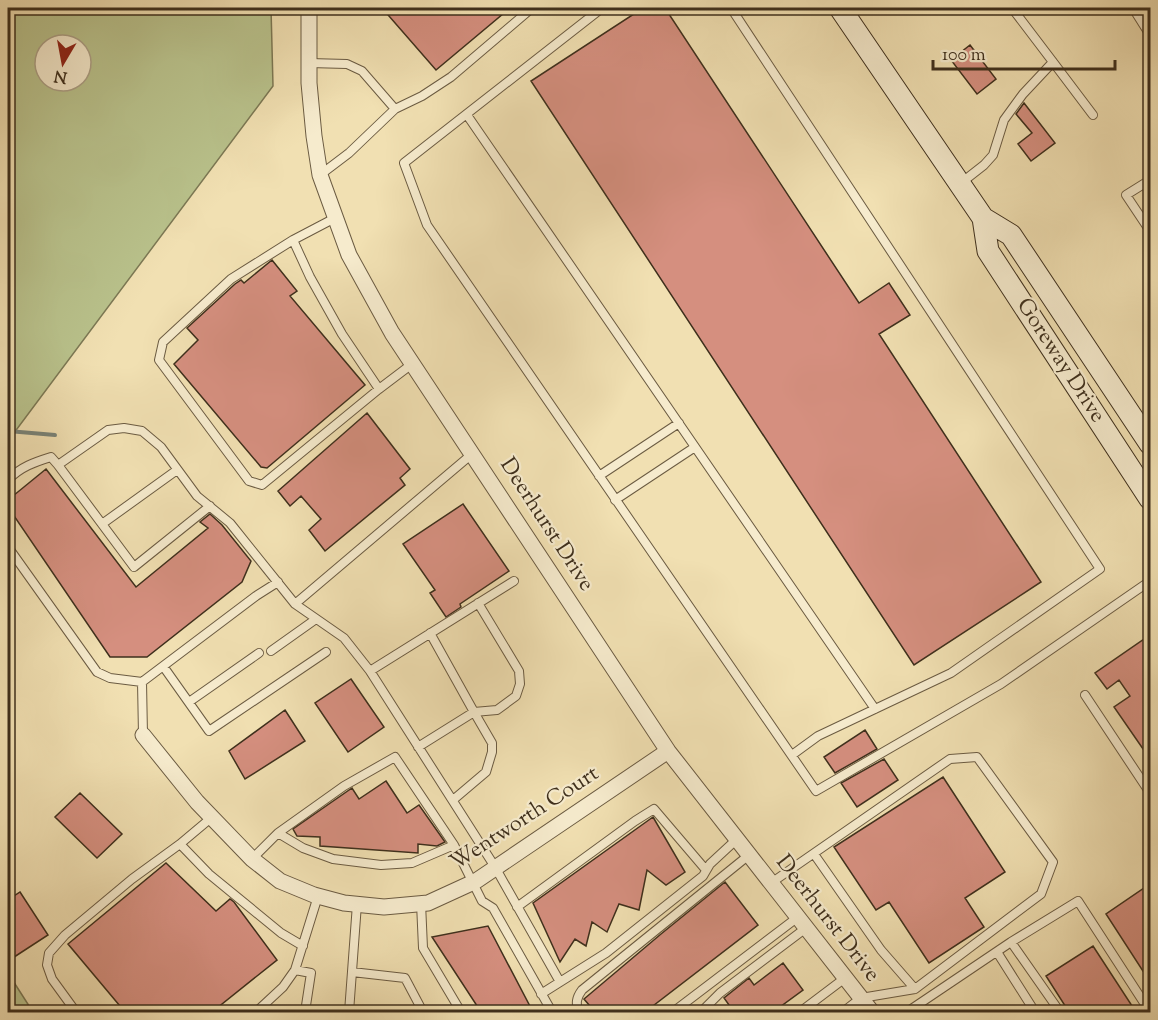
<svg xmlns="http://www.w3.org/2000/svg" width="1158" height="1020" font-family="'Sorts Mill Goudy',serif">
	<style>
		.green { fill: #b9c28c; stroke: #7c7854; stroke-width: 1.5; fill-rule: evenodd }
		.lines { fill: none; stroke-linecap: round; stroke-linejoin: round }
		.stream { stroke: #788378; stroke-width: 4 }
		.building { fill: #d58f7f; stroke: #3e2f1c; stroke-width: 1.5 }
		.lane-casing { stroke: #6b5b42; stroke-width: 10 }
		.street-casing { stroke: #6b5b42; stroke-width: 17 }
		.secondary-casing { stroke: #3e2f1c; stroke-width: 23 }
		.lane { stroke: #f6ebcd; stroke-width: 8 }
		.street { stroke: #f6ebcd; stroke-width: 15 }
		.secondary { stroke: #f6ebcd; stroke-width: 21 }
		.labels { text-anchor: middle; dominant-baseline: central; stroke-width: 4.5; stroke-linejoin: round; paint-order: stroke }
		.street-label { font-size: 22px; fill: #3e2f1c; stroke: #f6ebcd }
	</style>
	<rect width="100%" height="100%" fill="#f1e0b2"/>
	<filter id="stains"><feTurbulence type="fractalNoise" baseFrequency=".00333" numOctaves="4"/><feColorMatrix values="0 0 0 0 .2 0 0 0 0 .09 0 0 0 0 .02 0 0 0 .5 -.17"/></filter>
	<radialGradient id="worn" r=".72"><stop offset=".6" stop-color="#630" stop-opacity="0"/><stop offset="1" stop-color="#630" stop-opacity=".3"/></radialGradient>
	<!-- green -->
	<path class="green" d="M8,8H271L273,86L8,441ZM45,45H81V81H45Z
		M8,973L33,1012H8Z"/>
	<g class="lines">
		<!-- stream -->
		<path class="stream" d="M8,431L55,435"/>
	</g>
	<!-- building -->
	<path class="building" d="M382,8H510L436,70Z
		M643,8H665L859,303L889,283L910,315L879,334L1041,582L914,665L531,81Z
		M970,45L996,79L977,94L951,60Z
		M1024,103L1055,143L1031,161L1018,144L1032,133L1016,114Z
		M272,260L297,291L290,296L365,385L267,468L261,467L174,364L198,340L187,328L235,284L241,280L244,283Z
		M367,413L410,469L400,478L405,485L325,551L309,530L321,519L301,496L290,506L278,491Z
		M46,469L136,587L208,528L200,522L210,514L222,525L251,561L242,582L147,657H110L8,507V500Z
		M463,504L509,571L460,604L461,607L446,617L430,593L435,590L403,544Z
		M1150,635V759L1114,707L1130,696L1119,680L1107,689L1095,673Z
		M351,679L384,727L348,752L315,703Z
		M285,710L305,741L245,779L229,751Z
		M865,730L877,749L835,773L824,757Z
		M884,759L898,780L857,807L841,783Z
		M943,777L1005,872L965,898L984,927L929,963L889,902L876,910L834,847Z
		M386,781L407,813L419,805L445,842L437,846L418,844V853L320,846V837L297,836L293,829L352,788L359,799Z
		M80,793L122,834L97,858L55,817Z
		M653,817L685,872L666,885L647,870L639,910L619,904L607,932L592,922L586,946L575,939L560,962L533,903Z
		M166,863L216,911L230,899L234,902L277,960L212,1012H125L68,944Z
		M725,882L758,925L645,1012H595L584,999L661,934Z
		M1150,884V982L1106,914Z
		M20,892L48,935L8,961V900Z
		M488,926L533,1012H481L432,937Z
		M1093,946L1136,1012H1069L1046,976Z
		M783,963L803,990L773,1012H734L724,998L749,978L754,985Z"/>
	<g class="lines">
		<!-- lane casing -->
		<g class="lane-casing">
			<path id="lane" d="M602,8L404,163L427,225L816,791L1001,684L1150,581
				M731,8L1100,569L951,673L818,736L792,755
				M1133,8L1150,35
				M1015,12L1053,62
				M309,63L347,64L362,71L395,109
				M467,115L875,709
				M320,175L349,153L395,109L422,96L451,77L532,8
				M1150,180L1126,195L1150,231
				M961,183L984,165L993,155L1004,120L1023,94L1053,62L1093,115
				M293,240L335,218
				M379,389L262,485L249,481L159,360L163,342L231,279L293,240L310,277L342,334L379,389L412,364
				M58,465L134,567L210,506
				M599,476L679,423
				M8,480C20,467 35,462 51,457L58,465L108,430L124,428L142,431L161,447L197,496L230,523L295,604L344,638L370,671L514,581
				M615,500L695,447
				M102,524L177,470
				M8,547L97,672L110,678L142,682L143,735
				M295,604L472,454
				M430,633L474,712L497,710L516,696L520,684L519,671L478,603
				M271,651L316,619
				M163,666L209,731L326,652
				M370,671L495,867L560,982L541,994
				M142,682L256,596L278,582
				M1085,695L1150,793
				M189,702L259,653
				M418,747L474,712L492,743V752L486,772L453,800
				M211,818L180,844L209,874L281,933L303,946
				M278,833L344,786L395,757L454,845
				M814,854L881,950L915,989
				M252,859L278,833L303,848L333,859L381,865L412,863L454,845L482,901L493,908L552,1012
				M771,883L950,759L977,757L1053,862L1041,894L915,989L861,998L843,1012
				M421,903L423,948L461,1012
				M517,907L635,821L654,809L706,870
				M1011,942L1060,1012
				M997,952L1035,1012
				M295,970L311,973L305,1012
				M352,972L405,978L423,1012
				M560,982L606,953L703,876L710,864L737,839
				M76,1012L52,979L47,965L49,953L65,935L132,879L180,844
				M256,1012L283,987L295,970L318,896
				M349,1012L357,904
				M578,1012C576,1003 576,998 582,990L749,855
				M673,1012L798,917
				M704,1012L705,1008L720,993L806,928
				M800,1012L845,978
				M907,1012L1011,942L1078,901L1150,1012"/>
		</g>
		<!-- street casing -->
		<g class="street-casing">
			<path id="street" d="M309,8V83L314,136L320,175L349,255L392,333L668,751L872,1012
				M143,735L197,802L252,859L280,881L314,895L344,903L384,907L428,903L476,881L668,751"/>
		</g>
		<!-- secondary casing -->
		<g class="secondary-casing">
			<path id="secondary" d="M840,8L983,218L1011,235L1150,444
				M983,218L988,251L1150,499"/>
		</g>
		<!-- lane -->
		<use href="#lane" class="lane"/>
		<!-- street -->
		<use href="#street" class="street"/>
		<!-- secondary -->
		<use href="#secondary" class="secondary"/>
	</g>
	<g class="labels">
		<!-- street labels -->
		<g class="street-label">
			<text transform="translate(1060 361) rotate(57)">Goreway Drive</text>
			<text transform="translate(546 525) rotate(57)">Deerhurst Drive</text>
			<text transform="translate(525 819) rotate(-33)">Wentworth Court</text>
			<text transform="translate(827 919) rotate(52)">Deerhurst Drive</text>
		</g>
	</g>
	<!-- margin -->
	<rect width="1158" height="1020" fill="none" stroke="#f1e0b2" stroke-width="30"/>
	<rect x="9" y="9" width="1140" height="1002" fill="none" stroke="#3e2f1c" stroke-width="3"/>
	<rect x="15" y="15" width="1128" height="990" fill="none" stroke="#3e2f1c" stroke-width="1.5"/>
	<!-- north arrow -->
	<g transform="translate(63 63) rotate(190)"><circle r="28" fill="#f6ebcd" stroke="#aca086" stroke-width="1.5"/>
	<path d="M0-4.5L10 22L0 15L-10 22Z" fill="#8f2418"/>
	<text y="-9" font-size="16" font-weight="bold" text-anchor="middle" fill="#3e2f1c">N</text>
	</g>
	<!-- scale -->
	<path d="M933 60v9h182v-9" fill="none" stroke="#3e2f1c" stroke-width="3"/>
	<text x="942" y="60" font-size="18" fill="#3e2f1c" stroke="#f6ebcd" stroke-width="4.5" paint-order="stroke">100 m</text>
	<rect width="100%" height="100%" filter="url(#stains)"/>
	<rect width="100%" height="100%" fill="url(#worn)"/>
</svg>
